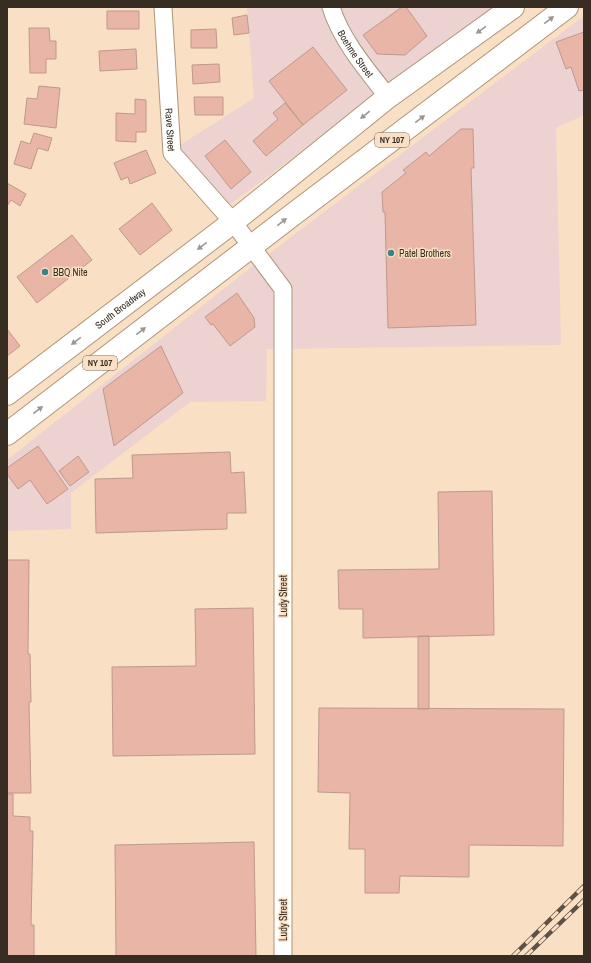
<svg xmlns="http://www.w3.org/2000/svg" width="591" height="963" font-family="'Archivo Narrow',sans-serif">
	<style>
		.commercial { fill: #edd2d2 }
		.building { fill: #e9b5a6; stroke: #bd998e }
		.lines { fill: none; stroke-linecap: round; stroke-linejoin: round }
		.street-casing { stroke: #ae957b; stroke-width: 19 }
		.primary-casing { stroke: #ae957b; stroke-width: 24 }
		.street { stroke: #fff; stroke-width: 17 }
		.primary { stroke: #fff; stroke-width: 22 }
		.rail-casing { stroke: #5f5144; stroke-width: 4.5 }
		.rail { stroke: #f9dfc3; stroke-width: 3; stroke-dasharray: 9; stroke-linecap: butt }
		.oneway { fill: #9b9691 }
		.poi-dot { fill: #3a8387; stroke: #f9dfc3; stroke-width: 1.5 }
		.labels { text-anchor: middle; dominant-baseline: central; stroke-width: 3; stroke-linejoin: round; paint-order: stroke }
		.shield { fill: #f9dfc3; stroke: #716253; stroke-width: 1 }
		.shield-label { font-size: 9px; font-weight: bold; fill: #372d23 }
		.street-label { font-size: 10px; fill: #372d23; stroke: #f9dfc3 }
		.poi-label { font-size: 10px; fill: #372d23; stroke: #f9dfc3; text-anchor: start }
	</style>
	<rect width="100%" height="100%" fill="#f9dfc3"/>
	<!-- commercial -->
	<path class="commercial" d="M247,7H494L227,207L177,147L254,98Z
		M584,16V115L556,128L561,345L267,349L266,401L190,402L71,493V529L7,531V460L254,265Z"/>
	<!-- building -->
	<path class="building" d="M402,7H406L427,36L405,55L377,54L363,35Z
		M107,11H139V29H107Z
		M247,15L249,33L234,35L232,18Z
		M29,28H49L50,41H56V59H46V73H30Z
		M216,29L217,48H191V30Z
		M584,32V90L579,91L571,67L566,69L556,42Z
		M313,47L347,90L303,125L269,81Z
		M136,49L137,69L100,71L99,51Z
		M219,64L220,82L193,84L192,65Z
		M39,86L60,88L56,128L24,124L27,98L37,99Z
		M194,97H223V115H195Z
		M135,99L146,100V132H136V142L116,141V113L135,114Z
		M285,103L303,125L266,156L253,141L278,119L273,113Z
		M461,129H473L474,168H471L476,325L388,328L385,212H383L382,192L406,173L403,170L426,152L429,156Z
		M34,133L52,138L48,151L38,148L31,169L14,164L21,141L30,144Z
		M225,140L251,172L231,189L205,156Z
		M146,150L156,173L130,184L128,177L121,180L114,163Z
		M7,183L26,194L20,206L11,200L7,206Z
		M152,203L172,230L140,255L119,229Z
		M72,235L92,260L37,303L17,277Z
		M237,293L254,318L255,327L230,346L213,324L211,325L205,317Z
		M7,329L20,346L7,356Z
		M161,346L183,393L114,446L103,389Z
		M38,446L68,489L47,504L30,480L18,489L7,474V468Z
		M230,452L231,473L244,472L246,513H227V529L96,533L95,479L133,478L132,455Z
		M78,456L89,472L70,486L59,471Z
		M492,491L494,635L363,638V609H339L338,570L439,569L438,492Z
		M7,560H29L28,654H30L31,702H29L31,793H7Z
		M253,608L255,754L113,756L112,667L196,666L195,609Z
		M418,636H429V709H418Z
		M319,708L564,709L563,846L469,845V877L400,876L399,893H365V849H349L350,793L318,792Z
		M7,794H13V816L30,817V831H33L31,925H34V956H7Z
		M254,842L256,956H116L115,845Z"/>
	<g class="lines">
		<!-- street casing -->
		<g class="street-casing">
			<g id="street">
				<path id="s1" d="M163,7L172,153L233,222L283,289V956"/>
				<path id="s2" d="M331,7C341,40 367,70 388,97"/>
			</g>
		</g>
		<!-- primary casing -->
		<g class="primary-casing">
			<g id="primary">
				<path id="s3" d="M7,394L233,222L388,97L513,7"/>
				<path d="M7,434L291,216L567,7"/>
			</g>
		</g>
		<!-- street -->
		<use href="#street" class="street"/>
		<!-- primary -->
		<use href="#primary" class="primary"/>
		<!-- rail casing -->
		<g class="rail-casing">
			<path id="rail" d="M513,956L584,886
				M526,956L584,900"/>
		</g>
		<!-- rail -->
		<use href="#rail" class="rail"/>
	</g>
	<!-- one-way arrows -->
	<defs><path id="oneway-solid" d="M-6-.8H1V-3.2L6.5 0L1 3.2V.8H-6Z"/></defs>
	<g class="oneway">
		<use href="#oneway-solid" transform="translate(549 20) rotate(-37)"/>
		<use href="#oneway-solid" transform="translate(481 30) rotate(144)"/>
		<use href="#oneway-solid" transform="translate(365 115) rotate(141)"/>
		<use href="#oneway-solid" transform="translate(420 119) rotate(-37)"/>
		<use href="#oneway-solid" transform="translate(282 222) rotate(-38)"/>
		<use href="#oneway-solid" transform="translate(202 246) rotate(143)"/>
		<use href="#oneway-solid" transform="translate(141 331) rotate(-38)"/>
		<use href="#oneway-solid" transform="translate(76 341) rotate(143)"/>
		<use href="#oneway-solid" transform="translate(38 410) rotate(-38)"/>
	</g>
	<!-- markers -->
	<g class="poi-dot">
		<circle cx="391" cy="253" r="4"/>
		<circle cx="45" cy="272" r="4"/>
	</g>
	<g class="labels">
		<!-- shield labels -->
		<g class="shield">
			<rect x="375" y="133" width="34" height="14" rx="3"/>
			<rect x="83" y="356" width="34" height="14" rx="3"/>
		</g>
		<g class="shield-label">
			<text x="392" y="140">NY 107</text>
			<text x="100" y="363">NY 107</text>
		</g>
		<!-- street labels -->
		<g class="street-label">
			<text stroke="none"><textPath href="#s2" startOffset="53">Boehme Street</textPath></text>
			<text stroke="none"><textPath href="#s1" startOffset="123">Rave Street</textPath></text>
			<text stroke="none"><textPath href="#s3" startOffset="142">South Broadway</textPath></text>
			<text transform="translate(283 596) rotate(-90)">Ludy Street</text>
			<text transform="translate(283 920) rotate(-90)">Ludy Street</text>
		</g>
		<!-- poi labels -->
		<g class="poi-label">
			<text x="399" y="253">Patel Brothers</text>
			<text x="53" y="272">BBQ Nite</text>
		</g>
	</g>
	<!-- border -->
	<rect width="591" height="963" fill="none" stroke="#372d23" stroke-width="16"/>
</svg>
